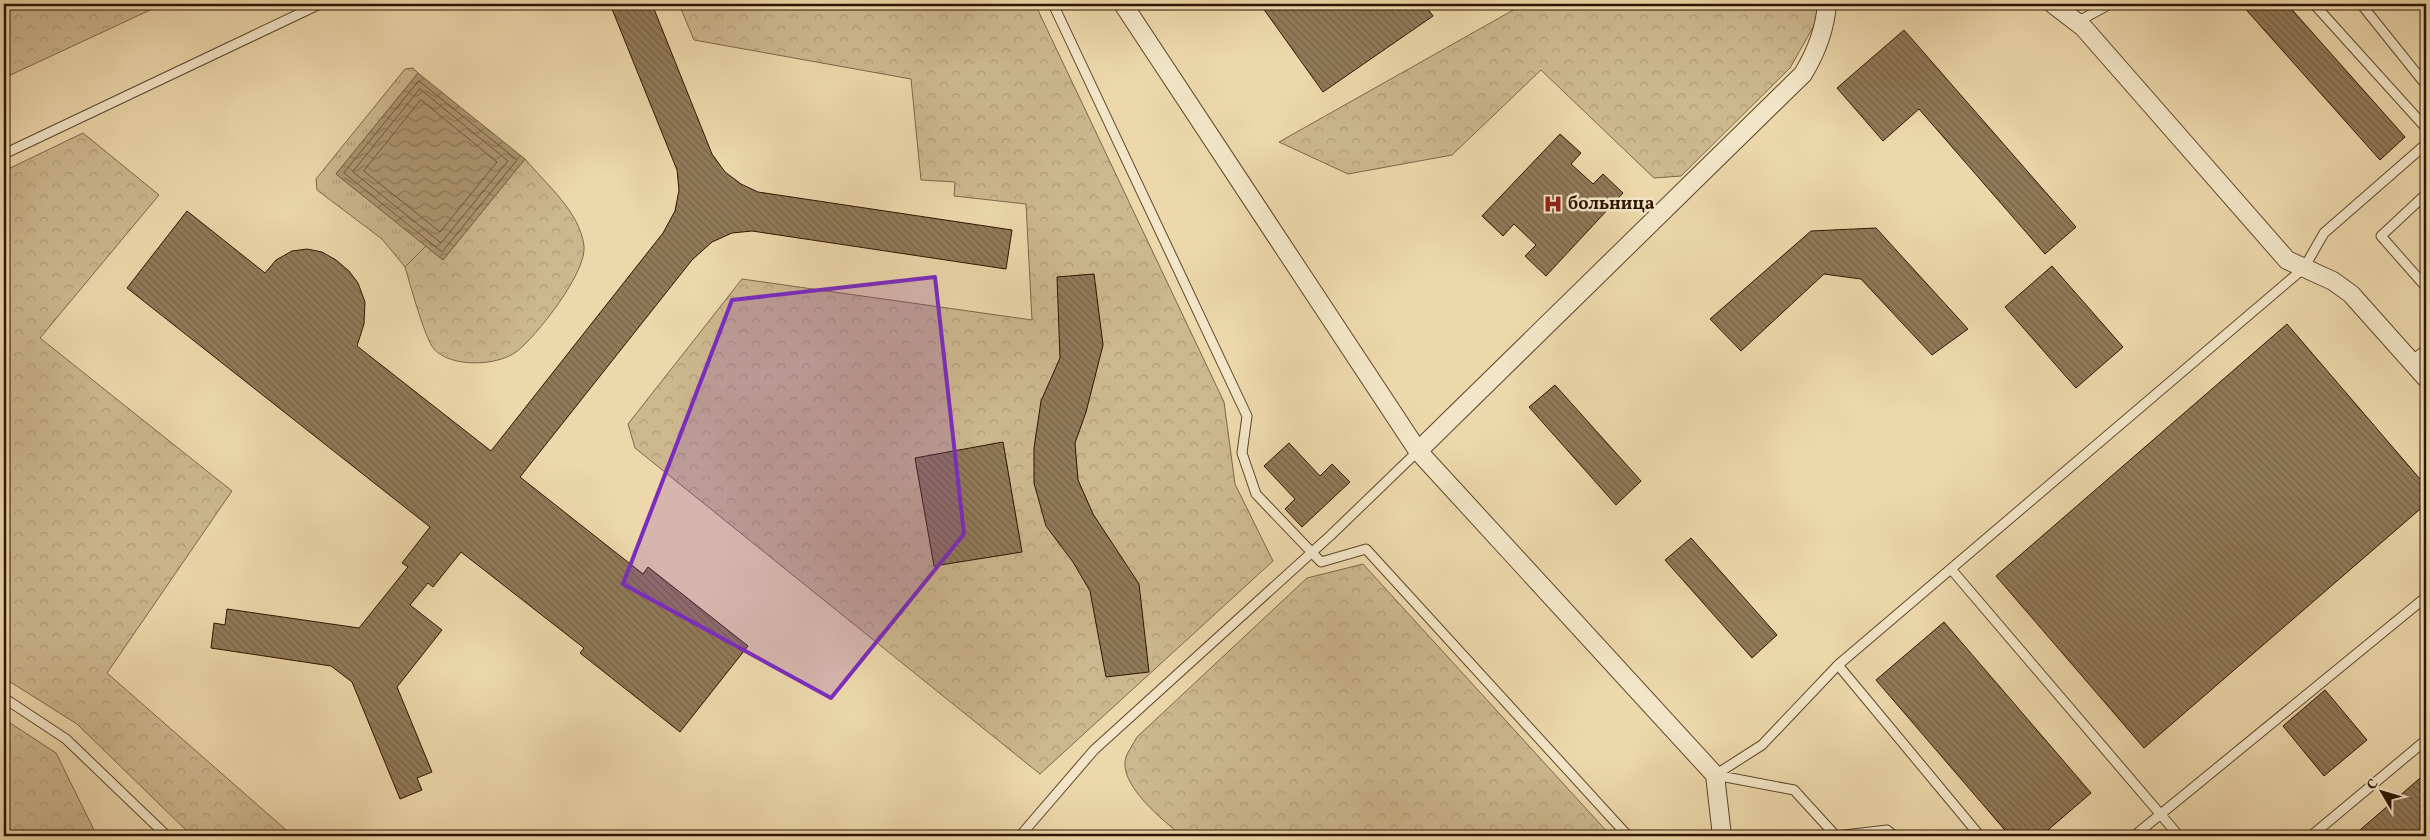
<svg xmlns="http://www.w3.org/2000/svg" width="2430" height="840" font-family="Vollkorn,serif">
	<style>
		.grass { fill: url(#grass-tufts); stroke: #7e6647 }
		.forest { fill: url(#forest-crowns); stroke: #7e6647 }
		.water { fill: url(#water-waves); stroke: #7a6244 }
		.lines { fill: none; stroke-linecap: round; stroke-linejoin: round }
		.shore { stroke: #6e5638; stroke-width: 1 }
		.building { fill: url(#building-back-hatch); stroke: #2f1500 }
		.service-casing { stroke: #5e462b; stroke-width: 11 }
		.minor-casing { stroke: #5e462b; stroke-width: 20 }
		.service { stroke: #f3e6c8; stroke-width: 9 }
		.minor { stroke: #f3e6c8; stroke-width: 18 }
		.marked { fill: #7b2cbf; fill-opacity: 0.2; stroke: #7b2cbf; stroke-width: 4; stroke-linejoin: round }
		.labels { text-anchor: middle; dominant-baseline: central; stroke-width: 5; stroke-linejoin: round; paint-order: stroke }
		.poi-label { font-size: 18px; font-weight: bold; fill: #2f1500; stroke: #f3e6c8; text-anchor: start }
	</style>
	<defs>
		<pattern id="grass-tufts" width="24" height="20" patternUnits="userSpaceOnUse" patternTransform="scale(1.25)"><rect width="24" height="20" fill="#ccb78e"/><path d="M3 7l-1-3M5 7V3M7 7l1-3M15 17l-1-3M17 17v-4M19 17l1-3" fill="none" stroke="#b09c79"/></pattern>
		<pattern id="forest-crowns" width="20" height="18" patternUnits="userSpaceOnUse" patternTransform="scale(1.25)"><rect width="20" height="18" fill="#ccb78e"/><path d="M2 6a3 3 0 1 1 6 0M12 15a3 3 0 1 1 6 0" fill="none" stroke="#b09c79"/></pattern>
		<pattern id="water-waves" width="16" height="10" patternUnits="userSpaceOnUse" patternTransform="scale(1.25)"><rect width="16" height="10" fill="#ac9671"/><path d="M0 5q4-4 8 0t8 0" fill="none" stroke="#8c795a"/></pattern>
		<pattern id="building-back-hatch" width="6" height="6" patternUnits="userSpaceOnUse" patternTransform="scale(1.25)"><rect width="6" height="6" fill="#917a59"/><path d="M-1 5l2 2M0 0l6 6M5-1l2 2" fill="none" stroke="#776347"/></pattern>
	</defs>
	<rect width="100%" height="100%" fill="#ecd8ab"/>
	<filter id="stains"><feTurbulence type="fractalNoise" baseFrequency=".004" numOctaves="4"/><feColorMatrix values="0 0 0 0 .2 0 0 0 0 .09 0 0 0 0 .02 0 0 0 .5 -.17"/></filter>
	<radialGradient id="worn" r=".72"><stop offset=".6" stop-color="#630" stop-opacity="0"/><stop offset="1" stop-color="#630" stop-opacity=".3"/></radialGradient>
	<!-- grass -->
	<path class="grass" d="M413,68L418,73L336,174L426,246L405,267L382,239L317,190L316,179L405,69Z"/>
	<!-- forest -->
	<path class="forest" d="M4,4H163L4,78Z
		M679,4H1035L1224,402L1235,484L1273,561L1040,774L635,448L628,424L742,279L1032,320L1026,204L954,196L955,182L921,180L911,79L694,40Z
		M1524,4H1817L1816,22L1790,68L1681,176L1654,178L1541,70L1452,155L1348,174L1279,142Z
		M83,133L159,195L40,338L232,491L107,673L293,836H192L77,724L4,678V171Z
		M525,159C546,184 580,212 584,246C587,272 537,336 516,352C497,366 451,368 434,349C425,339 410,284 405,267L426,246L443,260Z
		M1363,564L1611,836H1182C1164,821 1117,784 1126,757C1128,751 1134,743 1137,737L1307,578Z
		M4,719L56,753L97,836H4Z"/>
	<!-- water -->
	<path class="water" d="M418,73L525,159L443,260L336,174Z"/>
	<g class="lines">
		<!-- shore -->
		<path class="shore" d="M419,81L517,160L442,252L344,173Z
			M420,89L508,161L441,243L353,172Z
			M421,100L497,162L440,232L364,171Z"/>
	</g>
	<!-- building -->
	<path class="building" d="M610,4H652L712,154L725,172L741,184L758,192L1012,230L1006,269L752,231L732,233L712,242L692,260L520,477L643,574L648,567L748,646L680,732L580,653L584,648L461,552L433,587L428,583L410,605L442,630L397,687L432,772L417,778L422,790L400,799L352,682L331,666L211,648L214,623L225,625L227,609L359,628L408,567L402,563L430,527L127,288L187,211L265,273L276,260L292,251L307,249L322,252L336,260L349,271L358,283L365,302L364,324L357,346L491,451L663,233L675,211L679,190L677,170Z
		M1260,4H1424L1433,16L1323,92Z
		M2241,4H2287L2405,137L2380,160Z
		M1904,30L2076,227L2045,254L1919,109L1883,141L1837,88Z
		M1560,134L1581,153L1571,164L1593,184L1603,174L1623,193L1546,276L1525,256L1536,245L1514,224L1503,236L1482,216Z
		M1876,228L1968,329L1932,355L1861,279L1824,274L1741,351L1710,319L1811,231Z
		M2052,266L2123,347L2076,388L2005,307Z
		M1094,274L1103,345L1086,412L1075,443L1078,480L1093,514L1139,584L1149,672L1106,677L1090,591L1073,562L1046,526L1034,483V448L1041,401L1060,358L1057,277Z
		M2287,324L2426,486V504L2144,748L1996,576Z
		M1555,385L1641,481L1616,505L1529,407Z
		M1003,442L1022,552L934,566L915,458Z
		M1289,443L1320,476L1332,464L1350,482L1302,527L1285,509L1295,499L1264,466Z
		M1691,538L1777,635L1752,658L1665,560Z
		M1944,622L2091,793L2041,836H2010L1876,680Z
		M2325,690L2367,740L2324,776L2283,726Z
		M2426,773V836H2353Z"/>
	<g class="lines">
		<!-- service casing -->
		<g class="service-casing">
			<path id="service" d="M1053,4L1247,416L1242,453L1256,494L1321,562L1366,549L1628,836
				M2314,4L2426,128
				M2361,4L2426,85
				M2077,22L2110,4
				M4,154L320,4
				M2426,194L2381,236L2426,287
				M2411,361L2426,350
				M1951,569L2179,836
				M4,698L66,739L167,836
				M1715,775L1762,745L1838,665
				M1715,775L1794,790L1836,836
				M1020,836L1094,750L1331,535L1418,451
				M1836,836L1887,830L1894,836
				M1980,836L1838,665L2304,268L2324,233L2426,144
				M2134,836L2426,597
				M2311,836L2426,740"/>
		</g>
		<!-- minor casing -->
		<g class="minor-casing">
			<path id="minor" d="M1123,4L1418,451L1715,775L1722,836
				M2053,4L2083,27L2287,260L2333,281L2351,294L2426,378
				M1418,451L1803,74C1817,51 1825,30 1827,4"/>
		</g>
		<!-- service -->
		<use href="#service" class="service"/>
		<!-- minor -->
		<use href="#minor" class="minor"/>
	</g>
	<!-- marked area -->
	<path class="marked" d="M935,277L964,534L831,698L623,584L732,300Z"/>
	<!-- icons -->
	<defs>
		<g id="hospital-bare" transform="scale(1.5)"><path d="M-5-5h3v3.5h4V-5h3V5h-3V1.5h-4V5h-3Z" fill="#8f2418" stroke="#f3e6c8" stroke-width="2.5" paint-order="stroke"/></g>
	</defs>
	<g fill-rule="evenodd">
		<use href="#hospital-bare" x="1553" y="204"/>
	</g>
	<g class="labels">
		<!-- poi labels -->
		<g class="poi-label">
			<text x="1568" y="204">больница</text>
		</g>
	</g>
	<!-- margin -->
	<rect width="2430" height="840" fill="none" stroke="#ecd8ab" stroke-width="20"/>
	<rect x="5" y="5" width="2420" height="830" fill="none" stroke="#2f1500" stroke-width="2.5"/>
	<rect x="10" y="10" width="2410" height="820" fill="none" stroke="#2f1500"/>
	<!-- north arrow -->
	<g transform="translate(2382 792) rotate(308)" stroke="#f3e6c8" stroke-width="4" paint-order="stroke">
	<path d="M0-4L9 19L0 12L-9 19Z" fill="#2f1500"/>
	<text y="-8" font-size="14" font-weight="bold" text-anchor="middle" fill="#2f1500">С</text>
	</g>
	<rect width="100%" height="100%" filter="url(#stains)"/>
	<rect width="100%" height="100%" fill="url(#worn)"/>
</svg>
